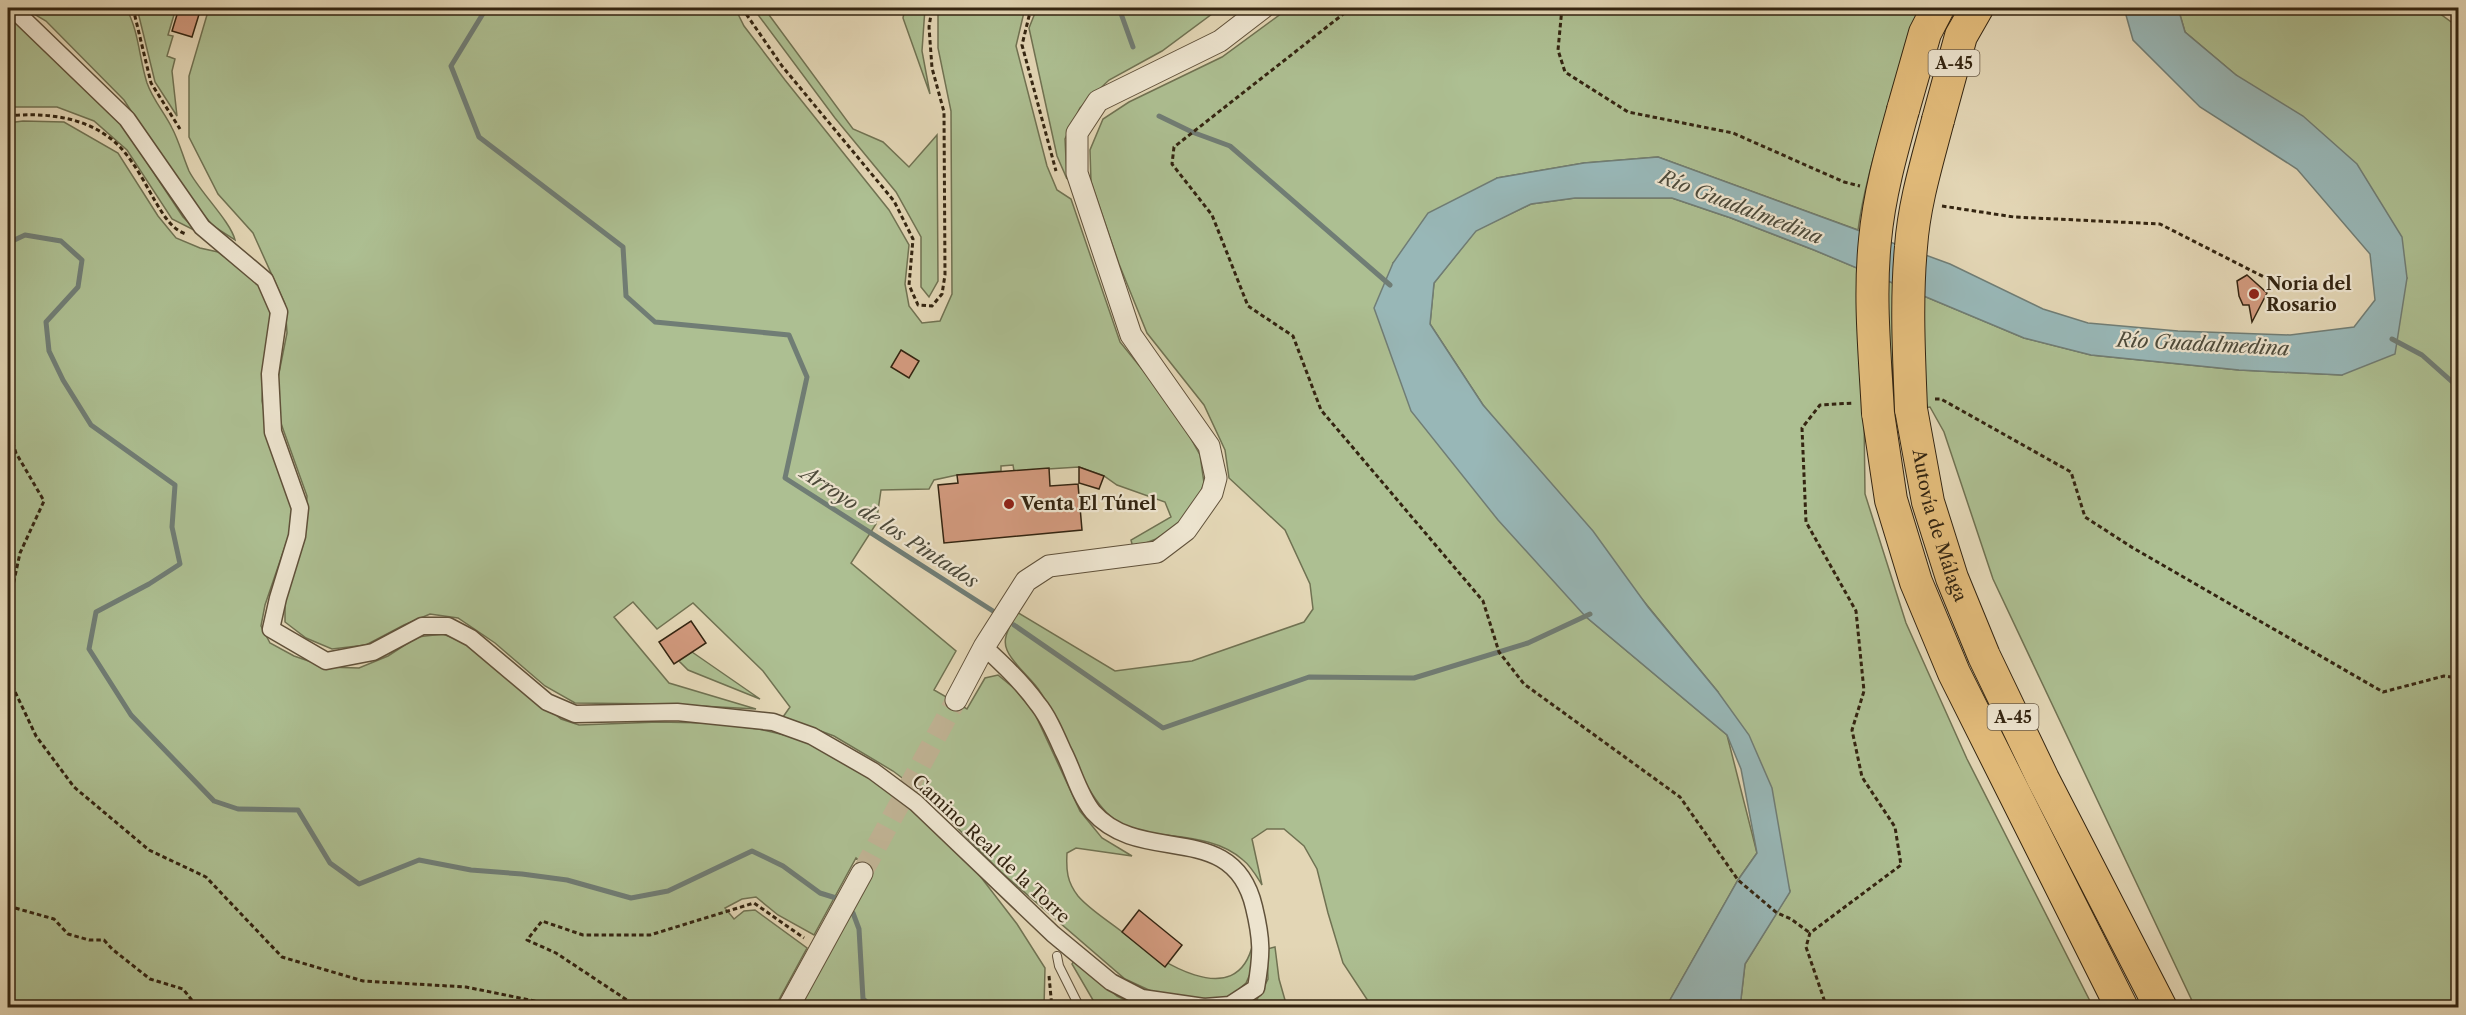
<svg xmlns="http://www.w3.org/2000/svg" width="2466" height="1015" font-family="'Libre Caslon Text',serif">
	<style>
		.green { fill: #adbf92; stroke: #707252; stroke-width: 1.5 }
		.water { fill: #98b7b7; stroke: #707d75; stroke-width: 1.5 }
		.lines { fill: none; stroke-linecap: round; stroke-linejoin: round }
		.stream { stroke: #707d75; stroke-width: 5 }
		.building { fill: #d1997d; stroke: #342511; stroke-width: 1.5 }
		.tertiary-tunnel { stroke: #c0b394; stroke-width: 21; stroke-dasharray: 21 10; stroke-linecap: butt }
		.service-casing { stroke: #60513a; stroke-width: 10 }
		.minor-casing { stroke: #60513a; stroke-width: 19 }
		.tertiary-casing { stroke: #60513a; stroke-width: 23 }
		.motorway-casing { stroke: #342511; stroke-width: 34 }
		.path { stroke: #342511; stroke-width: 3; stroke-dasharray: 4.5 3; stroke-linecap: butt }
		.service { stroke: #ede4cf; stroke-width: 8 }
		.minor { stroke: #ede4cf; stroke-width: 16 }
		.tertiary { stroke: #ede4cf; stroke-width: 21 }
		.motorway { stroke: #e2bb7a; stroke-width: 32 }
		.motorway-bridge-casing { stroke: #342511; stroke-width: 34; stroke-linecap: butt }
		.motorway-bridge { stroke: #e2bb7a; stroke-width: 32 }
		.poi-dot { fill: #8f2418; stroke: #ede4cf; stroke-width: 2 }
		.labels { text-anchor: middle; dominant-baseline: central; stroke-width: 4.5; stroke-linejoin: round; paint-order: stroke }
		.shield { fill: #ede4cf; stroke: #6c5e4a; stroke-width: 1.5 }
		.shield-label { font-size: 16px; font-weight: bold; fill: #342511 }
		.poi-label { font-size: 18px; font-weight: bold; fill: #342511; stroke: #ede4cf; text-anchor: start }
		.street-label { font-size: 18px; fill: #342511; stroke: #ede4cf }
		.water-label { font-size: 20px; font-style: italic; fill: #4d4a3a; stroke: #ede4cf }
	</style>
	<rect width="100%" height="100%" fill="#e3d6b5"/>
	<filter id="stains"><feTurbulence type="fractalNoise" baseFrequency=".00333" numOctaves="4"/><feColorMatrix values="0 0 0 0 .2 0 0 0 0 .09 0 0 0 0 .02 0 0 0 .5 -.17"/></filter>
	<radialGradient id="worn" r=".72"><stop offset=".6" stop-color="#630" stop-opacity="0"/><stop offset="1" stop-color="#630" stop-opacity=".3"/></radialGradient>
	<!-- green -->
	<path class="green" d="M24,8H126C139,31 139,58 147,83C153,100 164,112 172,128C179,141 183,157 189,171C199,191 231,222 235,240L213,226L182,189L124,100L46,21Z
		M137,8H176L168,35L173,36L167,56L175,59L172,71L177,116L155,82Z
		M209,8H735L744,26L785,80L889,210L909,245L905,284L909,306L922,323L940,321L952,294L951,111L938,48V9L1025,8L1016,46L1047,166L1057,190L1071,199L1120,342L1175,410L1200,455L1204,483L1196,504L1178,525L1156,539L1133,548L1131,540L1171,517L1165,502L1117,485L1104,476L1079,467L1014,471L1013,465L1001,466V471L957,475L934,480L929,489L881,490L876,524L851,563L956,651L934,690L967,709L985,678L998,675L1015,689L1035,714L1080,811L1102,838L1132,856L1076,848L1067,853C1066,870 1067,882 1078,896C1089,909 1107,920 1121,931C1157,960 1237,1015 1253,943L1254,965L1246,983L1231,996L1202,1001L1164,997L1125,979L1001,872L926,796L893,771L834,736L783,717L790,707L763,671L693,603L657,629L633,602L614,617L669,683L756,709L664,704L575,703L545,686L495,643L458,618L430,614L404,625L366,645L332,649L306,638L285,622V601L304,541L307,496L278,415V378L287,333L285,304L253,233L218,194L189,137V76Z
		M753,8H764L853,129L883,142L909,167L937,135L938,281L929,297L921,287V237L896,192L835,118Z
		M905,8H925L922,51L930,94L903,18Z
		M1037,8H1220L1162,51L1109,80L1080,108L1065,139L1067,179L1057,156L1029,28Z
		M1289,8H1922C1908,39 1898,71 1889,104C1877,146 1864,186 1858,230L1658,157L1584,163L1497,178L1393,263L1585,616L1727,735L1757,853L1738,880L1666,1007H1372L1343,963L1328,913L1317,869L1304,846L1284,829H1267L1252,839L1262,885C1257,877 1251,866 1243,860C1220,839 1186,838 1157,834C1144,832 1129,829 1118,822C1084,801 1064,729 1041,693C1033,679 1013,665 1007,650C1001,637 1012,624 1017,612L1115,671L1192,661L1304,622L1313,609L1310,584L1285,530L1229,478L1225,450L1204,405L1147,333L1119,264L1091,182L1090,150L1103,119L1129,102L1222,57Z
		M2178,8H2432L2458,27V1007H2195L1993,579L1944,432L1930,407L1864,415L1865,494L1906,623L1967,759L2093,1007H1740L1745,964L1790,891L1718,692L1483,405L1430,324L1434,283L1476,230L1531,204L1575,198H1672L1731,218L1814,250L2024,338L2091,355L2239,370L2342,375L2407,278L2236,75L2185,32Z
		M8,15L115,114L183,217L198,232L172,219L127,150L94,121L57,107H8Z
		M23,121L64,122L118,153L158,216L176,238L200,248L218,252L258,281L269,305L272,331L264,367L262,401L268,435L292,503L291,529L265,605L261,626L270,643L294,656L326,667L359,668L388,656L417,637L443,634L466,643L490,659L561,719L579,725L658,722L708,723L759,729L806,740L888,789L970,863L1017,924L1045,968L1044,1007H800L873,873L856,858L814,935L778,915L756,897L742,899L725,908L734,919L744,911L755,910L807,948L775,1007L8,1008V123Z
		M692,652L760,699L688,670L679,661Z
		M1275,947L1279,979L1287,1007L1247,1008L1254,1005L1268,979L1267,949Z
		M1076,958L1117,996L1140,1007H1097L1072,964Z"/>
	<!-- water -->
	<path class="water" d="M2124,8H2178L2185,32L2236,75L2303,116L2357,164L2402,237L2407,278L2395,354L2342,375L2239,370L2091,355L2024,338L1814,250L1731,218L1672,198H1575L1531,204L1476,231L1434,283L1430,324L1483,405L1593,531L1648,607L1718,692L1749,735L1772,788L1790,892L1745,964L1740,1008L1666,1007L1738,880L1757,853L1741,769L1727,735L1585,616L1498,520L1411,411L1374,308L1393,263L1428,213L1497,178L1584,163L1658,157L1950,264L2043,309L2088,323L2178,331L2290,335L2354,327L2375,300L2370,254L2297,169L2200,107L2133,40Z"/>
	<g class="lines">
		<!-- stream -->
		<path class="stream" d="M491,8L484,12L451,66L479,137L623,247L626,296L655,322L789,335L807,377L785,478L993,611
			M1119,8L1133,47
			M1159,116L1192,132L1230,146L1390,285
			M8,243L25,235L61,241L82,260L78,287L46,322L49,351L63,380L91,425L175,485L172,527L180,564L149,584L96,612L89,649L131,715L214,801L238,809L298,810L330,863L359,884L419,860L471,870L522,874L567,880L631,898L668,891L752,851L783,866L820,893L836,898
			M2392,339L2422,355L2458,387
			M1014,625L1163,728L1309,677L1414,678L1528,643L1590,614
			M853,913L859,929L863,999L874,1008"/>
	</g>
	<!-- building -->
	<path class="building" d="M179,8H201L192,37L172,31Z
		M2247,275L2267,293L2252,322L2249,305H2243L2239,296L2237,281Z
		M901,350L919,361L909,378L891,367Z
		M1079,467L1104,476L1099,489L1079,483Z
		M1049,468L1050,486L1078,484L1082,530L944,543L938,485L958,483L957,475Z
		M691,621L706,643L674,664L659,642Z
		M1139,910L1182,945L1165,967L1122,932Z"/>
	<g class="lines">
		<!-- tertiary-tunnel -->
		<path class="tertiary-tunnel" d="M862,873L956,700"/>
		<!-- service casing -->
		<g class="service-casing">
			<path id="service" d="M1057,956L1059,966L1080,1008"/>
		</g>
		<!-- minor casing -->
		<g class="minor-casing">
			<path id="minor" d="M12,8L127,119L202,227L265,280L279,312L270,374L273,432L300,508L297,536L278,598L271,629L326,661L373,652L422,626H448L471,638L547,702L575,714L677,712L773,722L812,736L873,771L916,803L1053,934L1111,982L1142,998L1204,1007L1230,1005L1256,988C1262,954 1262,940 1254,907C1233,818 1142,867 1093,812C1079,795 1073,770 1063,751C1056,735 1048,716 1037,703C1022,682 1003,664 984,647"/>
		</g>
		<!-- tertiary casing -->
		<g class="tertiary-casing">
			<path id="tertiary" d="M956,700L984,647L1026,581L1049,566L1157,552L1186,530L1212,493L1216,478L1209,446L1131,335L1077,173V133L1098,101L1220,41L1263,8
				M788,1008L862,873"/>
		</g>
		<!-- motorway casing -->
		<g class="motorway-casing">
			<g id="motorway">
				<path d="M1903,110L1925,33L1938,8"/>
				<path d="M1938,120L1961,36L1977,8"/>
				<path id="s1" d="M1911,409L1928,502L1952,578L1984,656L2043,779L2161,1008"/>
				<path d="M1878,413L1891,500L1916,582L1954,673L2122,1008"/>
			</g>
		</g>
		<!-- path -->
		<path class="path" d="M133,8L151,83L180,129
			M742,8L782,66L894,201L913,239L909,285L918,305L932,306L942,294L945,275L944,112L932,68L929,27L932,8
			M1031,8L1022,45L1056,171
			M1351,8L1174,147L1172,164L1212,215L1248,306L1293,336L1321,410L1483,601L1499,652L1524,684L1680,797L1738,880L1777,913L1791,919L1810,933
			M1562,8L1558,50L1565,72L1628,112L1733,133L1844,182L1860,186
			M8,116C47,112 91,117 120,147C134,162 145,183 155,201C163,214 171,229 186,234
			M1942,206L2014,217L2160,224L2264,277
			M1935,399H1941L2071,472L2085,517L2133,548L2383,692L2444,676L2458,678
			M8,428L16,453L44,501L20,553L8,609
			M8,641L9,679L36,736L74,787L149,850L206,877L282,957L363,981L466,987L569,1008
			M8,906L54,919L68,934L89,940H104L112,949L150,979L183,989L198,1008
			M1049,976L1052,1008
			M639,1008L556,953L527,940L542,921L583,935H650L754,903L804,938
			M1827,1008L1806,947L1810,933L1901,865L1895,827L1862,777L1852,730L1864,691L1856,611L1806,522L1802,428L1820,405L1854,403"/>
		<!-- service -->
		<use href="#service" class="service"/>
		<!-- minor -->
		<use href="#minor" class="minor"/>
		<!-- tertiary -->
		<use href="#tertiary" class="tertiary"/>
		<!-- motorway -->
		<use href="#motorway" class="motorway"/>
		<!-- motorway-bridge casing -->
		<g class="motorway-bridge-casing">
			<path id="motorway-bridge" d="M1911,409C1909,356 1906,301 1911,247C1914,204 1927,162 1938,120
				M1878,413C1875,355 1869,298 1875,240C1879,196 1891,153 1903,110"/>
		</g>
		<!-- motorway-bridge -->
		<use href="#motorway-bridge" class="motorway-bridge"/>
	</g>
	<!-- markers -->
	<g class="poi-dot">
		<circle cx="2254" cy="294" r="6"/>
		<circle cx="1009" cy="504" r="6"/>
	</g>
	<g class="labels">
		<!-- shield labels -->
		<g class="shield">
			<rect x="1928.5" y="50" width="51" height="26" rx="4.5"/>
			<rect x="1987.5" y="704" width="51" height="26" rx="4.5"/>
		</g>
		<g class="shield-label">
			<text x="1954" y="63">A-45</text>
			<text x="2013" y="717">A-45</text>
		</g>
		<!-- poi labels -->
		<g class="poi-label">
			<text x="2266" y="284">Noria del<tspan x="2266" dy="21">Rosario</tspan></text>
			<text x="1021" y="504">Venta El Túnel</text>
		</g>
		<!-- street labels -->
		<g class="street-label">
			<text stroke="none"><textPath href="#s1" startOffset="120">Autovía de Málaga</textPath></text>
			<text transform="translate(991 849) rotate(43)">Camino Real de la Torre</text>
		</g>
		<!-- water labels -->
		<g class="water-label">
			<text transform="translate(1741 207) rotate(21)">Río Guadalmedina</text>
			<text transform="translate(2203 344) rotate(3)">Río Guadalmedina</text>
			<text transform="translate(890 527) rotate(33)">Arroyo de los Pintados</text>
		</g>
	</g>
	<!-- margin -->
	<rect width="2466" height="1015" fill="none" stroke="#e3d6b5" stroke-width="30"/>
	<rect x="9" y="9" width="2448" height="997" fill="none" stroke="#342511" stroke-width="3"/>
	<rect x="15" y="15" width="2436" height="985" fill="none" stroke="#342511" stroke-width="1.5"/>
	<rect width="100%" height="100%" filter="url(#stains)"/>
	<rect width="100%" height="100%" fill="url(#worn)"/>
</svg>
